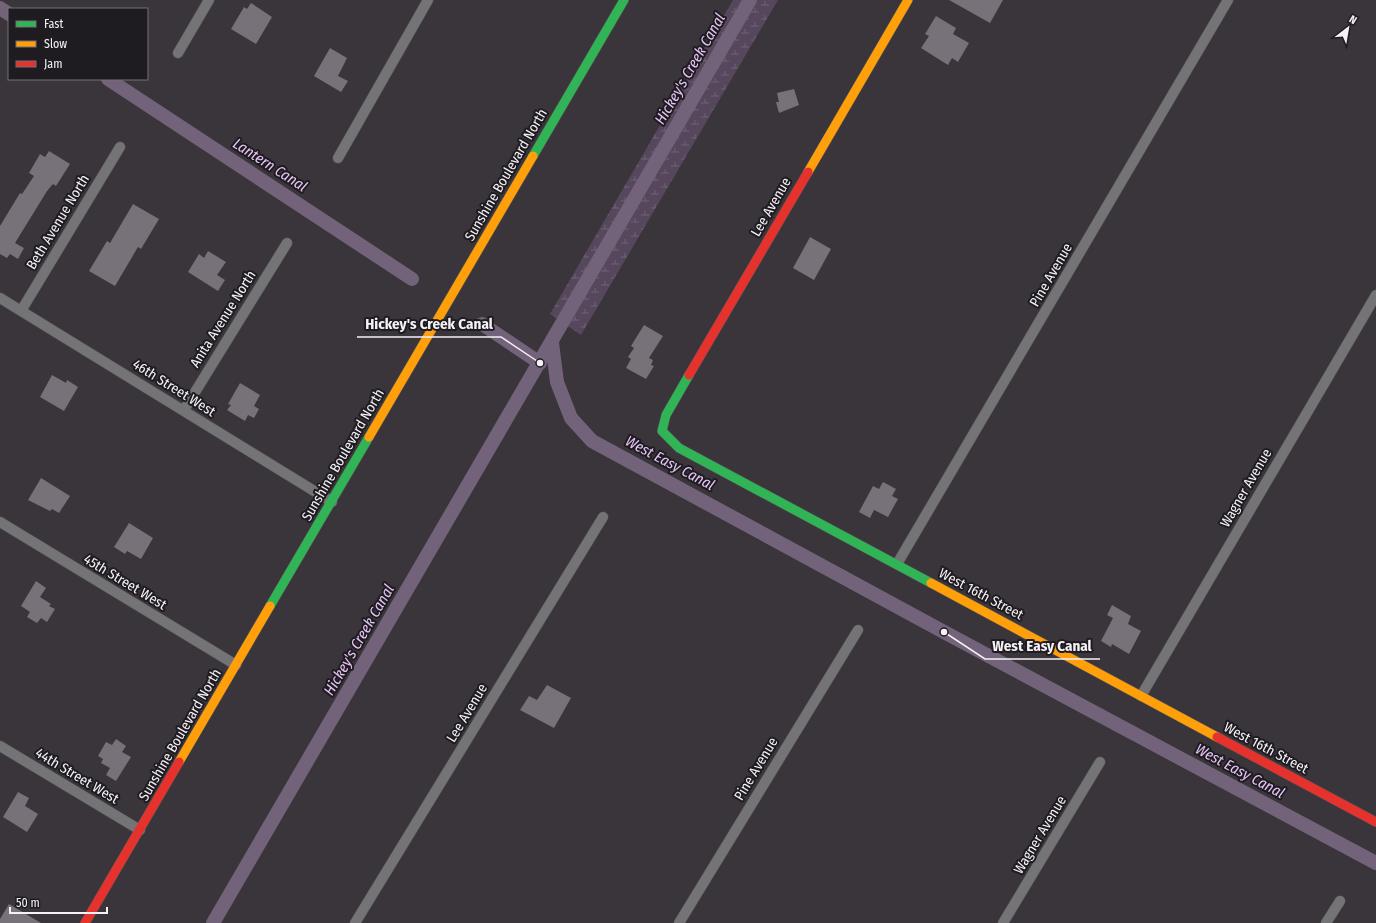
<svg xmlns="http://www.w3.org/2000/svg" width="1376" height="923" font-family="'Fira Sans Condensed',sans-serif">
	<style>
		.wetland { fill: url(#wetland-marsh) }
		.lines { fill: none; stroke-linecap: round; stroke-linejoin: round }
		.canal { stroke: #72627a; stroke-width: 14 }
		.building { fill: #777179 }
		.street-casing { stroke: #575458; stroke-width: 11 }
		.fast-casing { stroke: #575458; stroke-width: 10 }
		.slow-casing { stroke: #575458; stroke-width: 10 }
		.jam-casing { stroke: #575458; stroke-width: 10 }
		.street { stroke: #747375; stroke-width: 10 }
		.fast { stroke: #30b455; stroke-width: 9 }
		.slow { stroke: #ff9f0a; stroke-width: 9 }
		.jam { stroke: #e5322d; stroke-width: 9 }
		.labels { text-anchor: middle; dominant-baseline: central; stroke-width: 4; stroke-linejoin: round; paint-order: stroke }
		.street-label { font-size: 14px; fill: #f5f1f7; stroke: #1f1c21 }
		.water-label { font-size: 15px; font-style: italic; fill: #e7c5f6; stroke: #1f1c21 }
		.leader { fill: none; stroke: #f5f1f7; stroke-width: 1.5 }
		.callout-dot { fill: #f5f1f7; stroke: #1f1c21; stroke-width: 1.5 }
		.callout-label { font-size: 15px; text-anchor: middle; font-weight: bold; fill: #f5f1f7; stroke: #1f1c21; stroke-width: 4; stroke-linejoin: round; paint-order: stroke }
	</style>
	<defs>
		<pattern id="wetland-marsh" width="20" height="14" patternUnits="userSpaceOnUse"><rect width="20" height="14" fill="#56475d"/><path d="M1 5h8M5 5V1M11 12h8M15 12V8" fill="none" stroke="#6f6275"/></pattern>
	</defs>
	<rect width="100%" height="100%" fill="#39353b"/>
	<!-- wetland -->
	<path class="wetland" d="M733,0H778L581,335L550,314Z"/>
	<g class="lines">
		<!-- canal -->
		<path class="canal" d="M0,8L9,14
			M108,79L412,279
			M482,324L540,363
			M552,343L557,382L571,418L592,441L944,632L1376,863
			M213,923L750,0"/>
	</g>
	<!-- building -->
	<path class="building" d="M949,0H1003L990,23Z
		M251,3L272,17L256,44L231,29L244,7L247,9Z
		M936,16L956,28L953,34L969,43L958,62L952,58L948,65L921,48L929,36L925,34Z
		M330,48L347,58L338,76L348,81L341,92L314,76Z
		M794,89L799,105L779,113L776,102H779L777,93Z
		M49,151L70,164L56,186L53,184L47,191L15,243L24,248L18,259L10,254L7,258L0,254V226L20,193L22,194L34,176L29,173L40,154L45,157Z
		M133,204L159,219L141,249L138,247L115,286L89,271L107,241L110,243Z
		M810,237L831,249L814,280L793,268Z
		M208,251L226,262L217,275L225,280L218,291L188,272L199,254L204,258Z
		M644,325L663,336L649,358L653,360L651,365L654,366L646,379L626,368L631,359L628,357L634,348L631,346Z
		M52,375L66,383L67,380L78,387L64,411L40,397Z
		M240,383L260,395L254,406L259,409L254,418L248,415L245,421L227,410L231,405L228,404Z
		M41,478L70,496L59,513L52,509L50,511L28,500Z
		M883,482L896,489L892,496L898,499L888,517L874,510L870,518L859,512L873,486L879,489Z
		M129,523L153,538L141,559L127,551L125,554L114,547Z
		M36,581L46,588L40,597L51,604L49,606L55,609L47,622L41,618L37,623L27,617L30,612L21,606Z
		M1112,605L1131,616L1128,624L1141,631L1129,654L1112,644L1111,647L1101,641L1113,618L1107,615Z
		M547,685L571,698L554,728L520,710L529,696L537,700Z
		M116,739L126,746L122,752L131,757L116,781L106,775L110,768L101,763L103,759L98,756L106,742L112,745Z
		M18,792L29,798L25,806L38,814L27,832L3,817Z
		M9,904L41,923H0V919Z"/>
	<g class="lines">
		<!-- street casing -->
		<g class="street-casing">
			<path id="street" d="M178,53L209,0
				M338,158L428,0
				M0,298L332,502
				M21,311L120,147
				M184,410L287,243
				M0,522L236,665
				M897,564L1228,0
				M1141,696L1376,295
				M0,746L140,830
				M355,923L603,517
				M679,923L858,630
				M1003,923L1100,762
				M1326,923L1340,901"/>
		</g>
		<!-- fast casing -->
		<g class="fast-casing">
			<path id="fast" d="M533,156L624,0
				M689,375L666,415L662,431L679,448L931,583
				M270,606L369,437"/>
		</g>
		<!-- slow casing -->
		<g class="slow-casing">
			<path id="slow" d="M808,172L908,0
				M369,437L533,156
				M931,583L1217,737
				M179,762L270,606"/>
		</g>
		<!-- jam casing -->
		<g class="jam-casing">
			<path id="jam" d="M689,375L808,172
				M1217,737L1376,822
				M85,923L179,762"/>
		</g>
		<!-- street -->
		<use href="#street" class="street"/>
		<!-- fast -->
		<use href="#fast" class="fast"/>
		<!-- slow -->
		<use href="#slow" class="slow"/>
		<!-- jam -->
		<use href="#jam" class="jam"/>
	</g>
	<g class="labels">
		<!-- street labels -->
		<g class="street-label">
			<text transform="translate(506 175) rotate(-60)">Sunshine Boulevard North</text>
			<text transform="translate(771 207) rotate(-60)">Lee Avenue</text>
			<text transform="translate(58 222) rotate(-59)">Beth Avenue North</text>
			<text transform="translate(1051 275) rotate(-60)">Pine Avenue</text>
			<text transform="translate(223 319) rotate(-58)">Anita Avenue North</text>
			<text transform="translate(174 388) rotate(32)">46th Street West</text>
			<text transform="translate(343 455) rotate(-60)">Sunshine Boulevard North</text>
			<text transform="translate(1246 488) rotate(-60)">Wagner Avenue</text>
			<text transform="translate(125 582) rotate(31)">45th Street West</text>
			<text transform="translate(981 594) rotate(28)">West 16th Street</text>
			<text transform="translate(467 713) rotate(-59)">Lee Avenue</text>
			<text transform="translate(180 735) rotate(-60)">Sunshine Boulevard North</text>
			<text transform="translate(1266 748) rotate(28)">West 16th Street</text>
			<text transform="translate(756 769) rotate(-59)">Pine Avenue</text>
			<text transform="translate(77 776) rotate(31)">44th Street West</text>
			<text transform="translate(1040 835) rotate(-59)">Wagner Avenue</text>
		</g>
		<!-- water labels -->
		<g class="water-label">
			<text transform="translate(690 69) rotate(-60)">Hickey's Creek Canal</text>
			<text transform="translate(270 165) rotate(33)">Lantern Canal</text>
			<text transform="translate(670 463) rotate(28)">West Easy Canal</text>
			<text transform="translate(359 640) rotate(-60)">Hickey's Creek Canal</text>
			<text transform="translate(1240 771) rotate(28)">West Easy Canal</text>
		</g>
	</g>
	<!-- callouts -->
	<path class="leader" d="M540 363L501 337H357M944 632L985 659H1100"/>
	<g class="callout-dot">
		<circle cx="540" cy="363" r="4"/>
		<circle cx="944" cy="632" r="4"/>
	</g>
	<g class="callout-label">
		<text x="429" y="329">Hickey's Creek Canal</text>
		<text x="1042" y="651">West Easy Canal</text>
	</g>
	<!-- legend -->
	<rect x="8" y="8" width="140" height="72" fill="#1f1c21" stroke="#757177"/>
	<rect x="16" y="21" width="20" height="6" fill="#30b455" stroke="#757177"/>
	<text x="44" y="28" font-size="12" fill="#f5f1f7">Fast</text>
	<rect x="16" y="41" width="20" height="6" fill="#ff9f0a" stroke="#757177"/>
	<text x="44" y="48" font-size="12" fill="#f5f1f7">Slow</text>
	<rect x="16" y="61" width="20" height="6" fill="#e5322d" stroke="#757177"/>
	<text x="44" y="68" font-size="12" fill="#f5f1f7">Jam</text>
	<!-- north arrow -->
	<g transform="translate(1348 28) rotate(31)" stroke="#1f1c21" stroke-width="3" paint-order="stroke">
	<path d="M0-3L7 15L0 10L-7 15Z" fill="#f5f1f7"/>
	<text y="-6" font-size="11" font-weight="bold" text-anchor="middle" fill="#f5f1f7">N</text>
	</g>
	<!-- scale -->
	<path d="M10 907v6h97v-6" fill="none" stroke="#f5f1f7" stroke-width="2"/>
	<text x="16" y="907" font-size="12" fill="#f5f1f7" stroke="#1f1c21" stroke-width="3" paint-order="stroke">50 m</text>
</svg>
